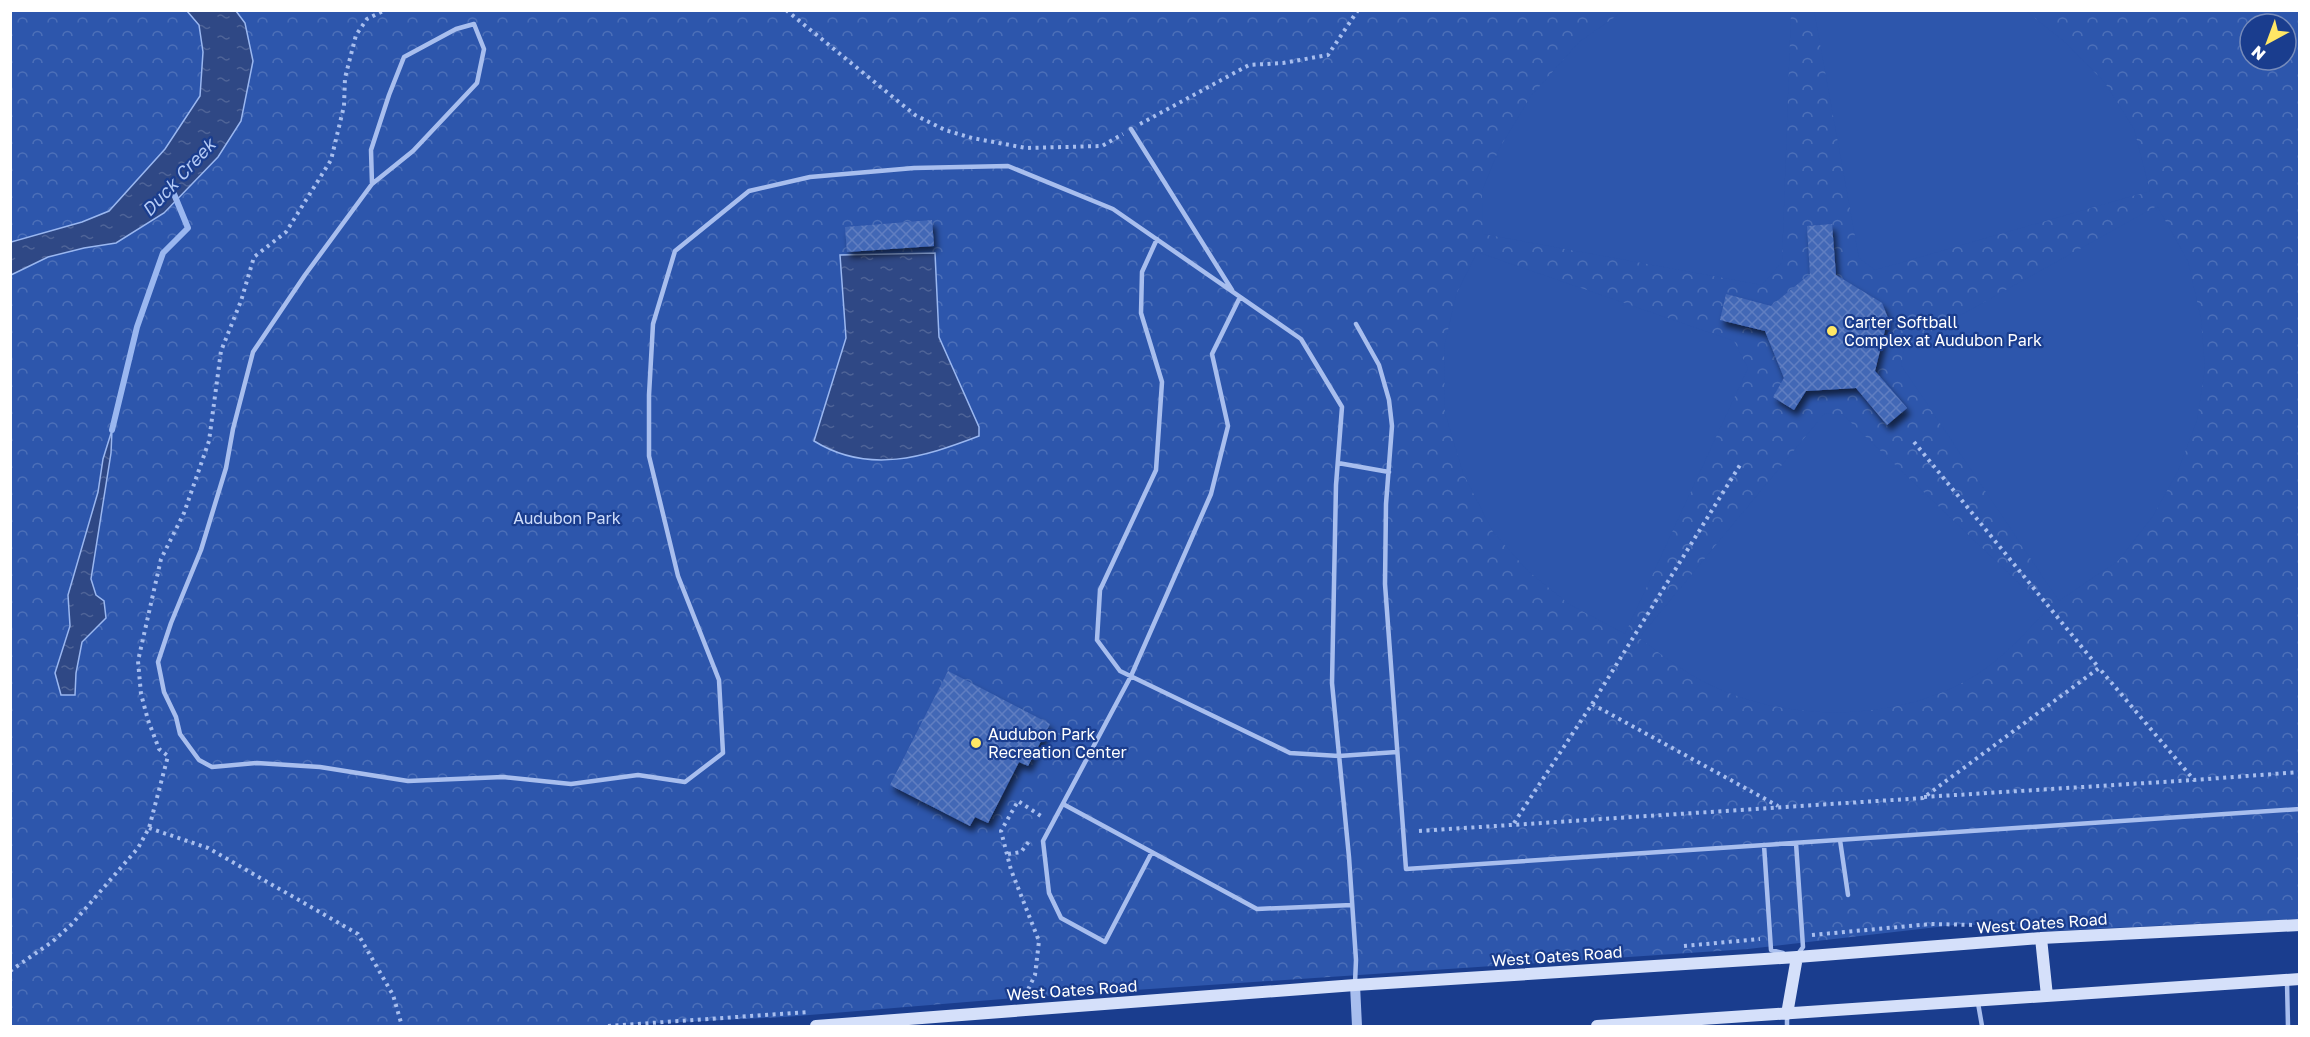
<svg xmlns="http://www.w3.org/2000/svg" width="2310" height="1037" font-family="'Golos Text',sans-serif">
	<style>
		.park { fill: url(#park-crowns); fill-rule: evenodd }
		.pitch { fill: #2d56ac }
		.water { fill: url(#water-ripples); stroke: #9ab7f0; stroke-width: 1.5 }
		.lines { fill: none; stroke-linecap: round; stroke-linejoin: round }
		.stream { stroke: #9ab7f0; stroke-width: 6 }
		.building { fill: url(#building-cross-hatch); filter: url(#shadow) }
		.path { stroke: #a8beee; stroke-width: 4; stroke-dasharray: 3 4.5; stroke-linecap: butt }
		.service { stroke: #a8beee; stroke-width: 4.5 }
		.tertiary { stroke: #a8beee; stroke-width: 10 }
		.secondary { stroke: #d5e0fa; stroke-width: 12 }
		.poi-dot { fill: #ffe765; stroke: #1a3d8e; stroke-width: 2 }
		.labels { text-anchor: middle; dominant-baseline: central; stroke-width: 4.5; stroke-linejoin: round; paint-order: stroke }
		.poi-label { font-size: 16px; fill: #fff; stroke: #1a3d8e; text-anchor: start }
		.park-label { font-size: 16px; fill: #cedcfa; stroke: #1a3d8e }
		.street-label { font-size: 16px; fill: #fff; stroke: #1a3d8e }
		.water-label { font-size: 18px; font-style: italic; fill: #b3c9f5; stroke: #1a3d8e }
	</style>
	<defs>
		<pattern id="park-crowns" width="20" height="18" patternUnits="userSpaceOnUse" patternTransform="scale(1.5)"><rect width="20" height="18" fill="#2d56ac"/><path d="M2 6a3 3 0 1 1 6 0M12 15a3 3 0 1 1 6 0" fill="none" stroke="#4c6fb8"/></pattern>
		<pattern id="water-ripples" width="26" height="14" patternUnits="userSpaceOnUse" patternTransform="scale(1.5)"><rect width="26" height="14" fill="#2f4885"/><path d="M2 4q2-2 4 0t4 0M15 11q2-2 4 0t4 0" fill="none" stroke="#4e6397"/></pattern>
		<pattern id="building-cross-hatch" width="8" height="8" patternUnits="userSpaceOnUse" patternTransform="scale(1.5)"><rect width="8" height="8" fill="#4367b6"/><path d="M0 0l8 8M0 8l8-8" fill="none" stroke="#5f7ec1"/></pattern>
		<filter id="shadow"><feDropShadow dx="3.5" dy="6" stdDeviation="3" flood-color="#0009"/></filter>
	</defs>
	<rect width="100%" height="100%" fill="#1a3d8e"/>
	<!-- park -->
	<path class="park" d="M10,11H2299V919L2047,931L1963,924L1748,949L1015,998L785,1017L598,1026H11ZM2250,24H2286V60H2250Z"/>
	<!-- pitch -->
	<path class="pitch" d="M1625,10L1791,11L1782,262L1762,285L1483,234L1482,191L1499,149L1531,96L1579,42Z
		M1814,11H2026L2066,43L2105,83L2134,129L2150,191L1875,270L1859,258Z
		M2157,206L2188,261L2201,319L2205,369L2197,420L2178,471L2153,516L2119,560L2059,601L1901,365L1905,346Z
		M1477,252L1734,341L1748,368L1625,634L1569,604L1529,572L1493,532L1463,473L1445,413L1444,348L1456,295Z
		M1825,413L1843,415L2047,610C2025,633 2003,658 1976,675C1896,725 1777,724 1695,677C1676,666 1657,651 1639,638Z"/>
	<!-- water -->
	<path class="water" d="M187,11H236L245,23L253,61L241,121L218,157L164,213L116,243L84,248L48,257L11,275V242L82,222L109,211L165,149L200,96L203,52L199,25Z
		M935,253L939,337L979,427V436C924,457 869,475 814,441L846,338L840,255Z
		M112,430L111,453L91,579L96,595L104,601L106,618L82,642L76,673L75,695H61L55,673L70,626L68,595L98,492L103,459Z"/>
	<g class="lines">
		<!-- stream -->
		<path class="stream" d="M112,430L137,327L163,253L188,228L174,194"/>
	</g>
	<!-- building -->
	<path class="building" d="M932,220L934,246L847,252L845,227Z
		M1832,224L1836,275L1882,303L1888,318L1875,371L1907,408L1887,425L1856,388L1806,391L1794,410L1773,397L1784,378L1765,331L1720,320L1726,294L1771,306L1810,274L1807,226Z
		M948,671L1050,724L1028,766L1019,762L988,823L975,817L970,826L890,785Z"/>
	<g class="lines">
		<!-- path -->
		<path class="path" d="M786,10L915,115L945,130L972,138L1026,148L1102,146L1123,134
			M1140,124L1249,65L1283,63L1328,55L1358,10
			M1914,442L2099,668
			M1592,704L1740,465
			M1924,797L2194,780
			M1514,823L1592,704L1778,806
			M149,828L208,848L358,934L393,995L402,1026
			M1419,831L1923,798L2099,668L2194,780L2300,772
			M1008,854L1021,852L1030,840
			M1812,935L1931,924L1975,925
			M1684,946L1760,939
			M10,971L52,942L72,924L138,848L149,828L168,756L159,749L148,720L141,694L138,661L161,559L184,513L209,441L221,351L241,301L254,257L286,232L331,160L344,106L345,78L356,35L367,19L385,10
			M1025,996L1035,975L1039,941L1011,870L1001,831L1018,801L1044,818
			M608,1026L808,1012"/>
		<!-- service -->
		<path class="service" d="M1131,129L1232,290
			M372,184L371,150L389,95L404,57L456,29L474,24L484,49L477,83L413,151L372,184L305,275L253,352L233,429L226,468L201,550L171,623L158,662L164,692L176,717L180,734L199,760L212,767L257,763L320,767L408,781L503,777L571,784L638,775L685,782L723,753L719,680L678,576L649,456V395L653,324L675,251L749,191L810,177L914,168L1008,166L1113,209L1301,339L1342,407L1336,485L1332,683L1349,857L1356,960L1355,983
			M1157,239L1142,272L1141,313L1162,382L1156,470L1100,590L1097,640L1120,671L1290,753L1339,756L1397,752
			M1356,324L1379,365L1389,400L1392,426L1386,504L1385,584L1406,869L2300,809
			M1338,463L1389,472
			M1063,804L1257,909L1352,905
			M1840,840L1848,895
			M1796,843L1803,947L1798,954
			M1764,845L1771,950L1783,953
			M1152,852L1105,942L1061,918L1049,893L1043,841L1131,676L1211,494L1228,426L1212,354L1240,297
			M2287,982L2288,1026
			M1978,1003L1982,1026
			M1787,1026V1014"/>
		<!-- tertiary -->
		<path class="tertiary" d="M1355,985L1357,1026"/>
		<!-- secondary -->
		<path class="secondary" d="M2041,938L2047,996
			M1787,1014L1797,957
			M816,1026L1355,985L1797,957L2041,938L2300,925
			M1597,1026L2300,979"/>
	</g>
	<!-- markers -->
	<g class="poi-dot">
		<circle cx="1832" cy="331" r="6"/>
		<circle cx="976" cy="743" r="6"/>
	</g>
	<g class="labels">
		<!-- poi labels -->
		<g class="poi-label">
			<text x="1844" y="322">Carter Softball<tspan x="1844" dy="18">Complex at Audubon Park</tspan></text>
			<text x="988" y="734">Audubon Park<tspan x="988" dy="18">Recreation Center</tspan></text>
		</g>
		<!-- park labels -->
		<g class="park-label">
			<text x="567" y="518">Audubon Park</text>
		</g>
		<!-- street labels -->
		<g class="street-label">
			<text transform="translate(2042 923) rotate(-4)">West Oates Road</text>
			<text transform="translate(1557 956) rotate(-4)">West Oates Road</text>
			<text transform="translate(1072 990) rotate(-4)">West Oates Road</text>
		</g>
		<!-- water labels -->
		<g class="water-label">
			<text transform="translate(178 177) rotate(-47)">Duck Creek</text>
		</g>
	</g>
	<!-- border -->
	<rect width="2310" height="1037" fill="none" stroke="#ffffff" stroke-width="24"/>
	<!-- north arrow -->
	<g transform="translate(2268 42) rotate(221)"><circle r="28" fill="#1a3d8e" stroke="#768bbb" stroke-width="1.5"/>
	<path d="M0-4.5L10 22L0 15L-10 22Z" fill="#ffe765"/>
	<text y="-9" font-size="16" font-weight="bold" text-anchor="middle" fill="#ffffff">N</text>
	</g>
</svg>
